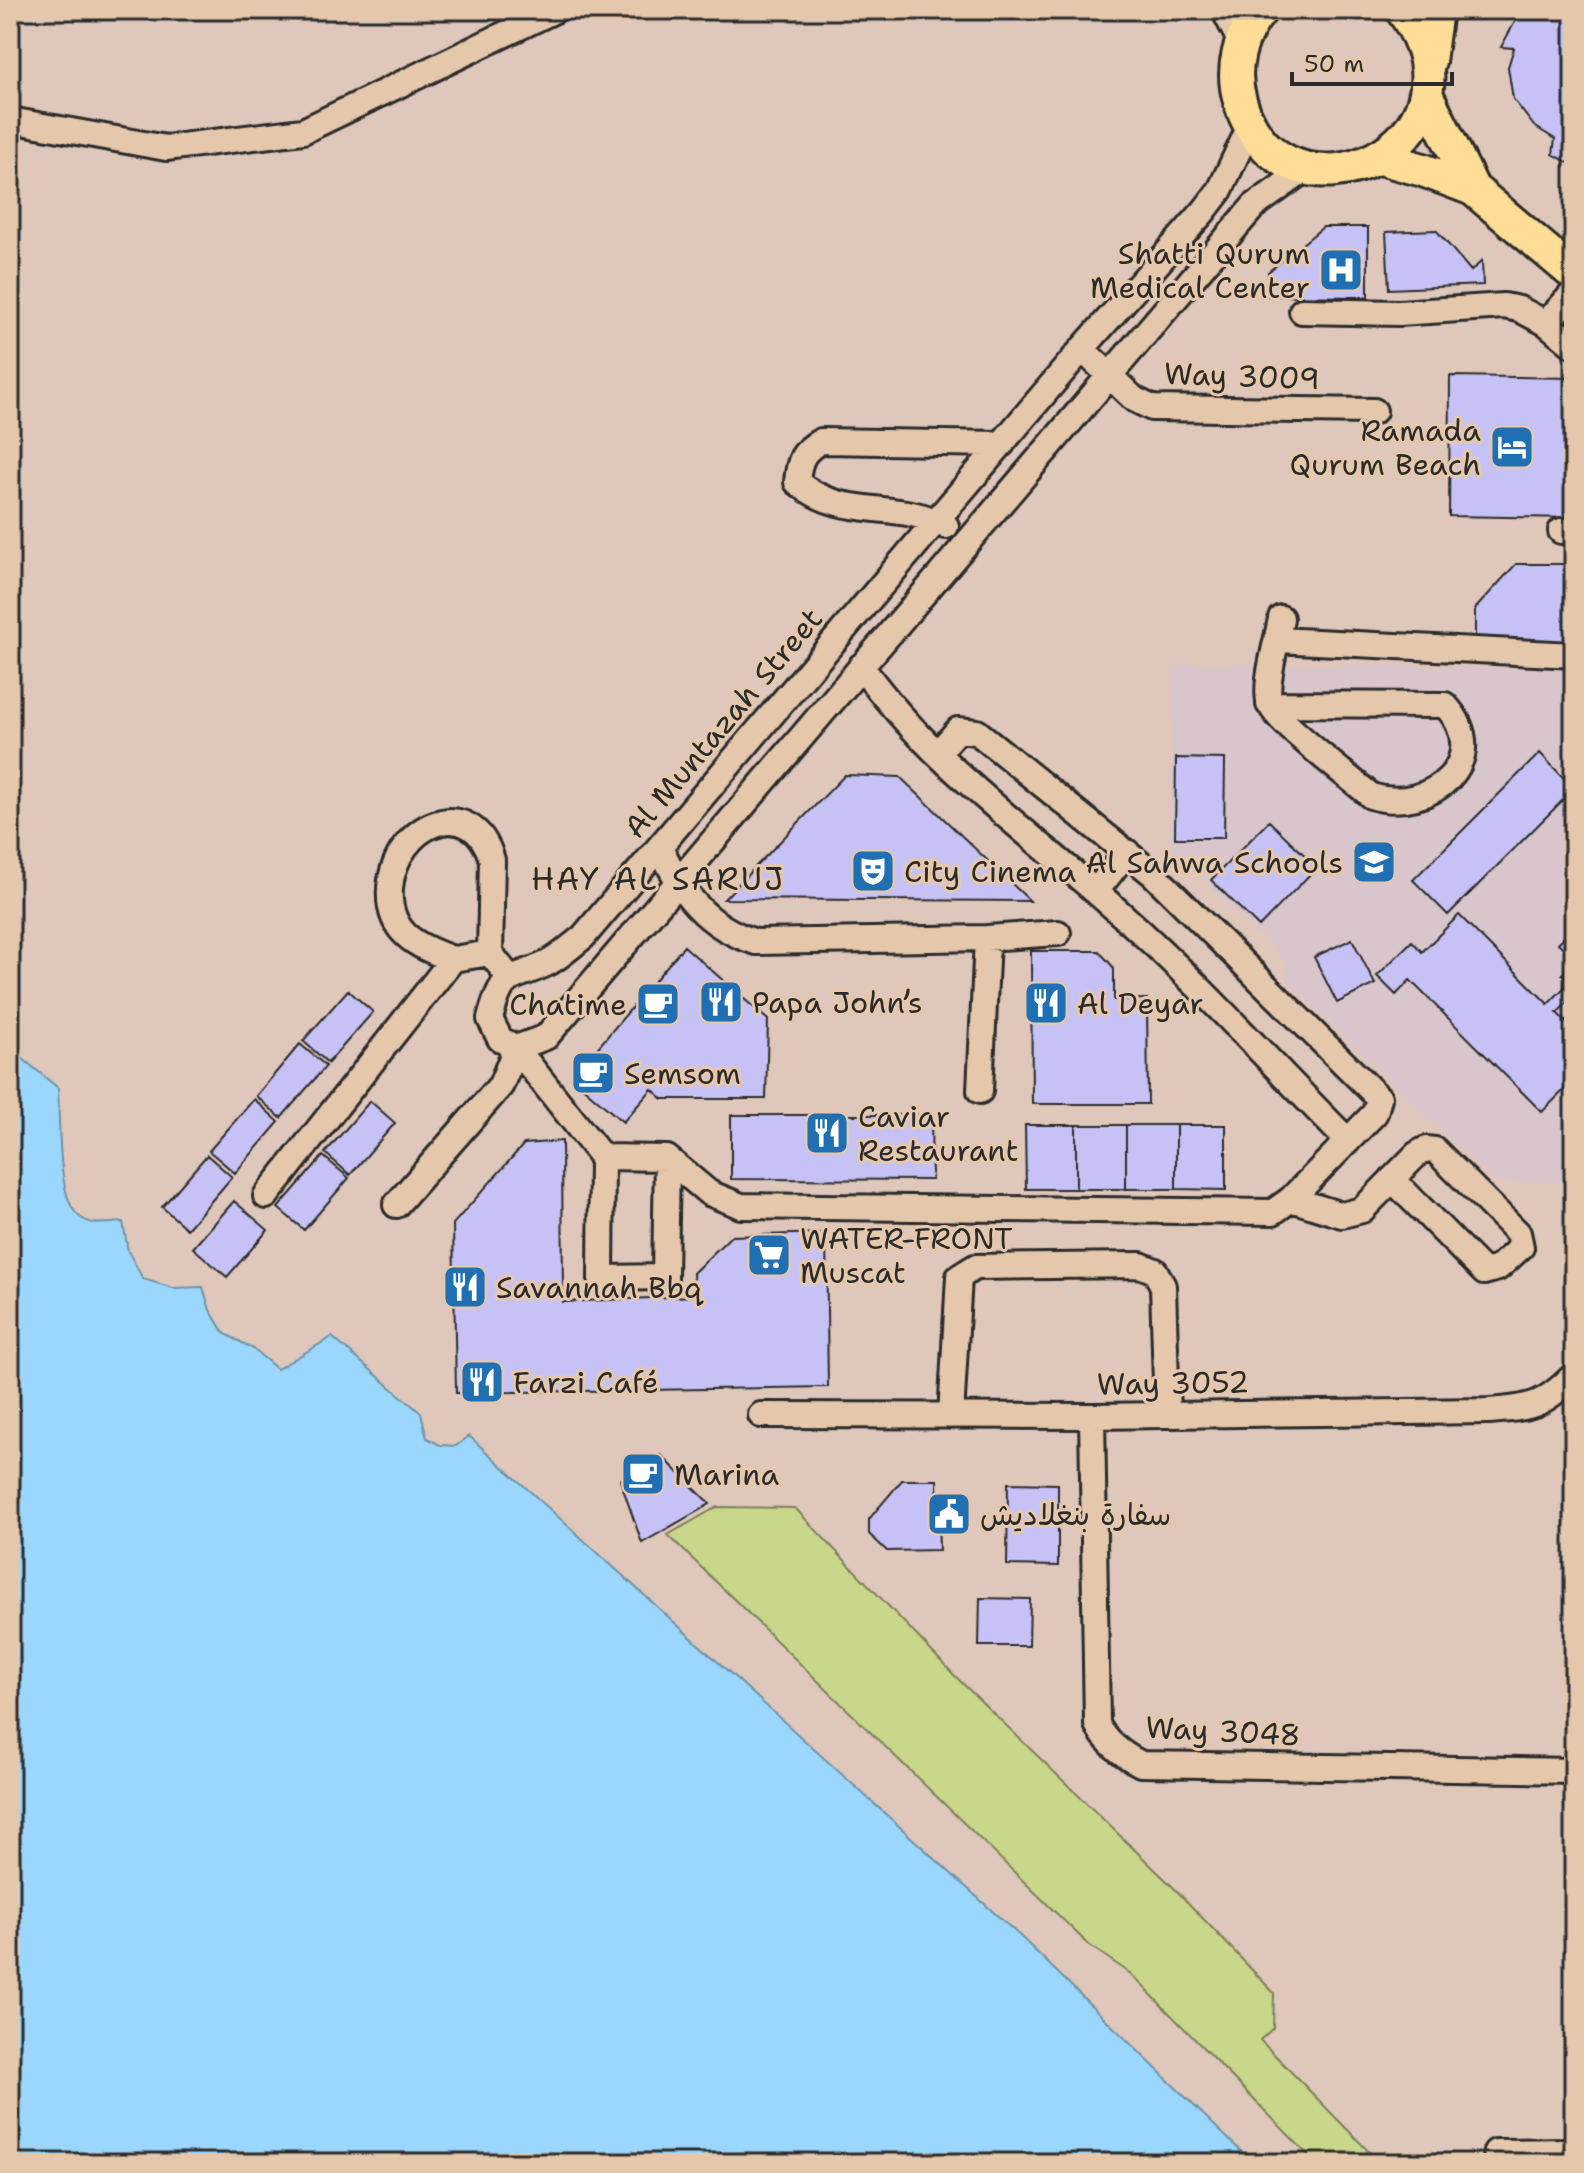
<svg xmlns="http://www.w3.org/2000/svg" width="1584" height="2173" font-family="'Shantell Sans','Playpen Sans Arabic',sans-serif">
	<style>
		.built { fill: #d8c6cc }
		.green { fill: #c9d78a; stroke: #7a815a; stroke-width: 2 }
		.water { fill: #9bd7fc; stroke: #6e92a8; stroke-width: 2 }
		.building { fill: #c6c2f5; stroke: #2b2b2b; stroke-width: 2 }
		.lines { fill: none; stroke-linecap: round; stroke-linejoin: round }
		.minor-casing { stroke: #2b2b2b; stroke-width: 30 }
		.major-casing { stroke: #2b2b2b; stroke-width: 38 }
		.minor { stroke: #e5c8ac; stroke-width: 24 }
		.major { stroke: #ffdd96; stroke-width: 32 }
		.labels { text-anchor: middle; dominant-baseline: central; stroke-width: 6; stroke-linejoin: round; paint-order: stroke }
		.poi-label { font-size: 30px; fill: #2b2b2b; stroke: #e5c8ac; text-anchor: start }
		.street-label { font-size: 30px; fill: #2b2b2b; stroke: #e5c8ac }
		.neighbourhood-label { font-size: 32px; letter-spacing: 2px; fill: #2b2b2b; stroke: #e5c8ac }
	</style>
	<rect width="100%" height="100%" fill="#dfc7bb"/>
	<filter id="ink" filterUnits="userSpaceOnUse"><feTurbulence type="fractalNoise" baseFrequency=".0125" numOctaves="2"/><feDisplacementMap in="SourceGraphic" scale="16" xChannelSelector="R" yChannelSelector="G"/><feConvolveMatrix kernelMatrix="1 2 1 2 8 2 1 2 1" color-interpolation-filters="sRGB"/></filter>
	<g filter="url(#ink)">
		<!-- built -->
		<path class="built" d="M1182,664L1574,668V1182L1494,1181L1286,980L1287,963L1171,849L1172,671Z"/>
		<!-- green -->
		<path class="green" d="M717,1507L795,1508L957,1678L1172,1886L1274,1993L1273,2028L1260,2040L1380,2163H1316L1131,1974L1089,1945L668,1535Z"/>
		<!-- water -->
		<path class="water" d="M10,1048L58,1088C60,1116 56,1201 80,1217C93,1227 107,1223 123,1222L128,1251L143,1279L173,1288L203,1287L210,1310L224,1333L252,1348L277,1369L332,1337L421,1413L427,1438L440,1445L456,1446L469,1436L1021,1937L1253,2163H10Z"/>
		<!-- building -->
		<path class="building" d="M1526,10H1574V166L1553,154L1555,139L1534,126L1513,99L1508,67L1514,48L1501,47L1516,20Z
			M1323,227H1368V297L1268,296V272Z
			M1436,230L1471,271L1482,261L1483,285L1389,289L1386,232Z
			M1450,376L1574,378V518L1449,516Z
			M1516,564H1574V645H1475V609Z
			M1540,753L1574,789L1448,915L1413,880Z
			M1176,758L1225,759L1224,838H1175Z
			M845,775L900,777L1030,901L724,899Z
			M1269,821L1317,867L1259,927L1211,880Z
			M1459,915L1548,1004L1570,982L1562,974L1574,962V996L1557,1013L1574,1030V1080L1542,1112L1410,980L1396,995L1377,976L1412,941L1422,952Z
			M1574,927V958L1558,943Z
			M1352,939L1375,984L1337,1003L1314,957Z
			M684,946L768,1020L766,1099H663L652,1089L623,1122L572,1078Z
			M1031,951H1099L1114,968V1000L1147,999L1148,1104H1032Z
			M348,990L373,1012L328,1063L303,1041Z
			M300,1044L326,1066L281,1118L256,1096Z
			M254,1099L279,1122L235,1173L209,1151Z
			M370,1101L395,1123L350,1175L325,1153Z
			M731,1115H931L932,1180L731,1179Z
			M1025,1125H1076V1189H1026Z
			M1076,1125H1126V1189H1076Z
			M1126,1125H1176V1189H1126Z
			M1176,1125H1226V1190L1176,1189Z
			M562,1141L563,1302L694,1296L693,1273L731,1236L826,1233L828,1387L456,1393L453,1224L524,1144Z
			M207,1155L232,1177L187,1229L162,1207Z
			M323,1156L349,1178L304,1230L278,1208Z
			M234,1201L268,1230L227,1277L193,1248Z
			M661,1455L710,1504L642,1543L620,1480Z
			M902,1480H937L939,1550L887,1551L869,1534V1519Z
			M1008,1483L1058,1484V1566L1007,1565Z
			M980,1598L1030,1599L1029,1646H979Z"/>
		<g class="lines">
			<!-- minor casing -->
			<g class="minor-casing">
				<path id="minor" d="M1224,10L1241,43
					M10,120L166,148L303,131L555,10
					M1250,126L1220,190L1204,211L1082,349L583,937C571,946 559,958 546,964C508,982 503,970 490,1019L500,1039L516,1048L546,1037L1254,206L1307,168
					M1574,292L1546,323L1574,346
					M1302,311L1399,313L1504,306L1519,309L1546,323
					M1082,349L1134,399L1152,408L1374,411
					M946,526C895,499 843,521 797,482C799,461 802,451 821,441L1002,444
					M1561,531H1574
					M1277,640L1574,655
					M861,666C930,763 1032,834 1120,913C1200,984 1272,1065 1348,1141
					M1269,704L1445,705C1496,759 1430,815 1371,796C1351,778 1278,724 1270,704C1263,686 1278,638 1281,618
					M660,846C680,892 706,927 756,942L987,938L1058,933
					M1096,891L1127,852
					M453,959C416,946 387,933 390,888C395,824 472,790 492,860L490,953
					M980,1091L987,938
					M667,1158L709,1193L741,1206L1273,1212L1291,1199L1375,1113L1379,1098L1153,874L977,732L958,730L938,753
					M266,1196L453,959L490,953L509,977
					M1291,1199L1342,1215L1362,1210L1417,1154L1426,1149L1435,1150L1518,1233L1521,1247L1498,1268L1484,1272L1392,1179
					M396,1205L501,1085L516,1048L602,1157L601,1278L665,1277L667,1158L602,1157
					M761,1415L1092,1416L1489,1411C1531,1408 1543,1406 1574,1375
					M951,1416L959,1277L975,1267L1140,1265L1155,1271L1163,1286L1167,1415
					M1092,1416L1097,1724C1106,1743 1123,1755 1141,1764L1574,1771
					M1496,2152L1574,2151"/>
			</g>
			<!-- major casing -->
			<g class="major-casing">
				<path id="major" d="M1261,10C1240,35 1230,68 1240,101C1282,244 1501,143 1402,10
					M1429,61L1436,10
					M1426,94L1473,189
					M1380,158L1423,170L1473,189L1574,274"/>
			</g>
			<!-- minor -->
			<use href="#minor" class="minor"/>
			<!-- major -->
			<use href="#major" class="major"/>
		</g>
	</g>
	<!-- icons -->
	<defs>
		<g id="hospital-square" transform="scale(2.3)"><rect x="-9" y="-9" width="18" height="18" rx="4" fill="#1f6fb2" stroke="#e5c8ac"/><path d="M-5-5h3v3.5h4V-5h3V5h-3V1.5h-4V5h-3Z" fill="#fff"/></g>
		<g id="hotel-square" transform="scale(2.3)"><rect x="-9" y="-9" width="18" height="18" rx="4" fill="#1f6fb2" stroke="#e5c8ac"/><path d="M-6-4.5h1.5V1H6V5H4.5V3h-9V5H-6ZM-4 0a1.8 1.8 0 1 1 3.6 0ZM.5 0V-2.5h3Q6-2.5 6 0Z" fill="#fff"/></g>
		<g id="school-square" transform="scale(2.3)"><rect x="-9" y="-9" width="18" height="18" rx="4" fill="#1f6fb2" stroke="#e5c8ac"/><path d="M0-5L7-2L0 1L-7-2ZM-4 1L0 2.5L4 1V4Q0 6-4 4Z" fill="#fff"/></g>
		<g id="theatre-square" transform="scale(2.3)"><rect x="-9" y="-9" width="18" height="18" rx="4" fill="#1f6fb2" stroke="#e5c8ac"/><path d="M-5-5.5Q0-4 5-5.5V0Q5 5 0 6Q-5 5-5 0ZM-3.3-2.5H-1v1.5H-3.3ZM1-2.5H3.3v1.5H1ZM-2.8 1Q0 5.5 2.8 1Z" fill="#fff"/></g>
		<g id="restaurant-square" transform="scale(2.3)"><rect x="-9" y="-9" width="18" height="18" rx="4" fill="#1f6fb2" stroke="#e5c8ac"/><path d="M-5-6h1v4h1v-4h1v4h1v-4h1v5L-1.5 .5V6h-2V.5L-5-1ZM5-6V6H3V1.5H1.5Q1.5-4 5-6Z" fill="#fff"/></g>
		<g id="cafe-square" transform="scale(2.3)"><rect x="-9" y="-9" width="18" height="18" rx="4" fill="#1f6fb2" stroke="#e5c8ac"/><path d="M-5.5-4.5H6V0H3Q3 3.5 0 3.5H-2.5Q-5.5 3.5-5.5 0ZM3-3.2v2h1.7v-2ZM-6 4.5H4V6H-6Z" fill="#fff"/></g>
		<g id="supermarket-square" transform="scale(2.3)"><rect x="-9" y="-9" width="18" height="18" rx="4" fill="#1f6fb2" stroke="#e5c8ac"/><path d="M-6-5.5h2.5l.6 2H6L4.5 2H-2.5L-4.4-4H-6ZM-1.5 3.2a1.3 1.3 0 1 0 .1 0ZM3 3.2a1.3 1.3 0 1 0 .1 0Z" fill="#fff"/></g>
		<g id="civic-square" transform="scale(2.3)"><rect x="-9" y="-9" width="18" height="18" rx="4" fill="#1f6fb2" stroke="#e5c8ac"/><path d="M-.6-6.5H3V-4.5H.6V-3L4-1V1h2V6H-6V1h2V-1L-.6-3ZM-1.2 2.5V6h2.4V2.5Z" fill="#fff"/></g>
	</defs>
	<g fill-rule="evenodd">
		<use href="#hospital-square" x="1341" y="270"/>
		<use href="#hotel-square" x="1512" y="447"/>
		<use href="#school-square" x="1374" y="862"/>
		<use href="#theatre-square" x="873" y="871"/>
		<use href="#restaurant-square" x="721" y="1002"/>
		<use href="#restaurant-square" x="1046" y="1003"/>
		<use href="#cafe-square" x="658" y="1004"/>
		<use href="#cafe-square" x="593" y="1073"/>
		<use href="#restaurant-square" x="827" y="1133"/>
		<use href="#supermarket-square" x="769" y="1255"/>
		<use href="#restaurant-square" x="465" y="1287"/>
		<use href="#restaurant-square" x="482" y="1382"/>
		<use href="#cafe-square" x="643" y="1474"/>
		<use href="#civic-square" x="949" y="1514"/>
	</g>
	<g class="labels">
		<!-- poi labels -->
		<g class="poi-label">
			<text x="1310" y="253" text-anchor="end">Shatti Qurum<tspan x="1310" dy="34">Medical Center</tspan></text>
			<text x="1481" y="430" text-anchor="end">Ramada<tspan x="1481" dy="34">Qurum Beach</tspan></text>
			<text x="1343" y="862" text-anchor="end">Al Sahwa Schools</text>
			<text x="904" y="871">City Cinema</text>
			<text x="752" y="1002">Papa John’s</text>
			<text x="1077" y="1003">Al Deyar</text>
			<text x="627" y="1004" text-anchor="end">Chatime</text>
			<text x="624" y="1073">Semsom</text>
			<text x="858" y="1116">Caviar<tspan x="858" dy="34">Restaurant</tspan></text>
			<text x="800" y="1238">WATER-FRONT<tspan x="800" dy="34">Muscat</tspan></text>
			<text x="496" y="1287">Savannah Bbq</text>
			<text x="513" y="1382">Farzi Café</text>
			<text x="674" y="1474">Marina</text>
			<text x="980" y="1514">سفارة بنغلاديش</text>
		</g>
		<!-- street labels -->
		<g class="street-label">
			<text transform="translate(1242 376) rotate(2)">Way 3009</text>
			<text transform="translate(723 723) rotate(-50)">Al Muntazah Street</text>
			<text transform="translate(1173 1383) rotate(-1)">Way 3052</text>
			<text transform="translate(1223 1731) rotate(3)">Way 3048</text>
		</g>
		<!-- neighbourhood labels -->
		<g class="neighbourhood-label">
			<text x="658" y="878">HAY AL SARUJ</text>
		</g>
	</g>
	<!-- margin -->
	<rect width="1584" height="2173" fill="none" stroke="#e5c8ac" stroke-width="40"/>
	<rect x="20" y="20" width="1544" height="2133" fill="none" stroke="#2b2b2b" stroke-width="3" filter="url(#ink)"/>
	<!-- scale -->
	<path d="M1292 72v12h160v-12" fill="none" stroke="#2b2b2b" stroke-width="4"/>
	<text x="1304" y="72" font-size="24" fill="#2b2b2b" stroke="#e5c8ac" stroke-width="6" paint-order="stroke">50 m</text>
</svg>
